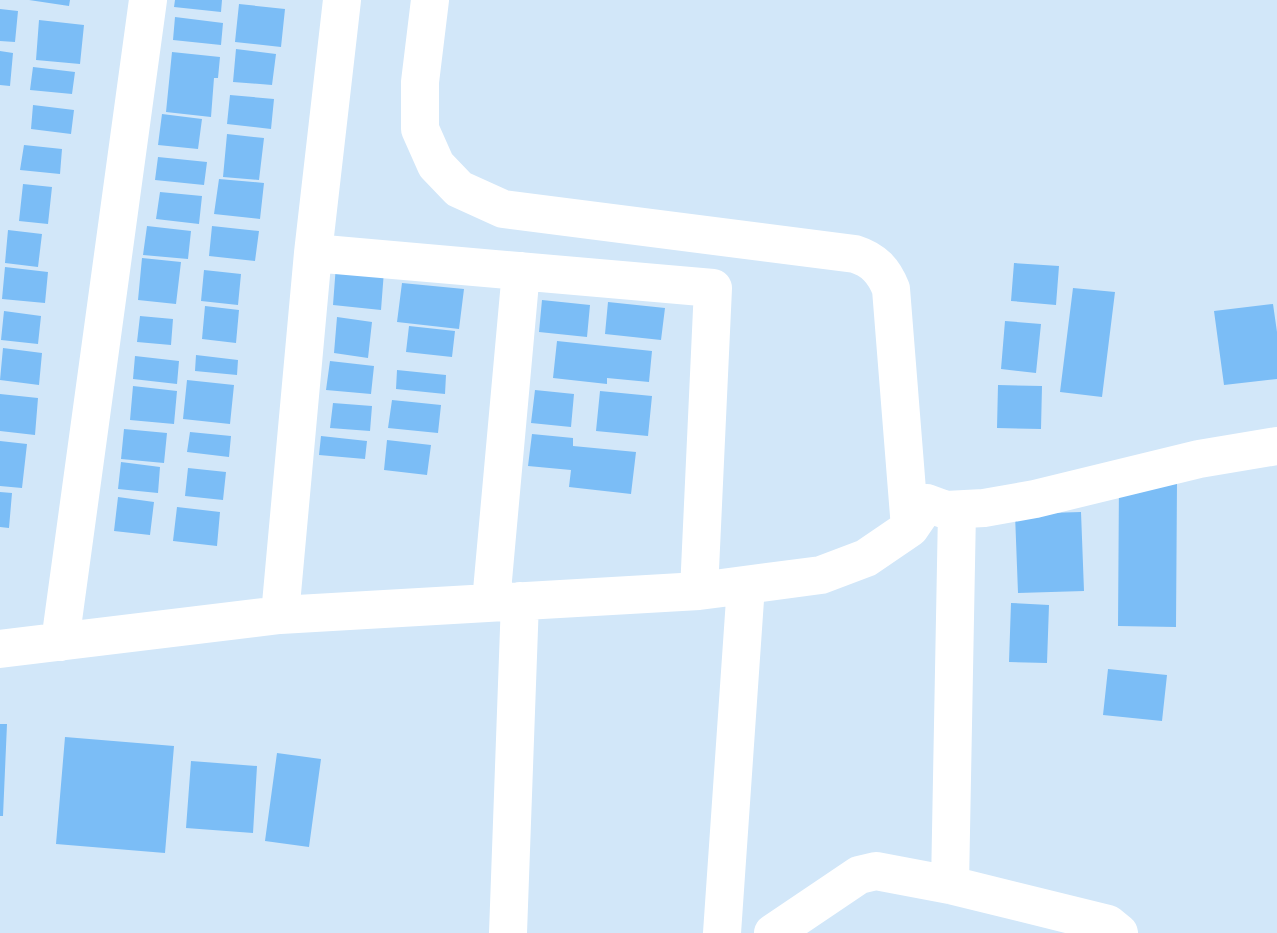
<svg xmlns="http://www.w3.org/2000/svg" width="1277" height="933" font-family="Raleway,sans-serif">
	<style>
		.building { fill: #7bbdf6 }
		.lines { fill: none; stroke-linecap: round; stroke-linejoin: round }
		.minor { stroke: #fff; stroke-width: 38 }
	</style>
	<rect width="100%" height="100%" fill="#d2e7f9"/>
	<!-- building -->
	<path class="building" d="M29,0H70L69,6Z
		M175,0H222L221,12L174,7Z
		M239,4L285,9L281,47L235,42Z
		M0,9L18,11L15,42L0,41Z
		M175,17L223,23L221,45L173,40Z
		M39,20L84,25L80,64L36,60Z
		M236,49L276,54L272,85L233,82Z
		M0,51L13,53L10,86L0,85Z
		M172,52L220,57L218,78H214L211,117L166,112Z
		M33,67L75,72L72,94L30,90Z
		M230,95L274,99L271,129L227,124Z
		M33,105L74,110L71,134L31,129Z
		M162,114L202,119L198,149L158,145Z
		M227,134L264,138L259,180L223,177Z
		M24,145L62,149L60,174L20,170Z
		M158,157L207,162L204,185L155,180Z
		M219,179L264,183L260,219L214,214Z
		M23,184L52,187L48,224L19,221Z
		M160,192L202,196L199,224L156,219Z
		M147,226L191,231L188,259L143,255Z
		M212,226L259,231L255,261L209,256Z
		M8,230L42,234L38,267L5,263Z
		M142,258L181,262L176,304L138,300Z
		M1014,263L1059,266L1056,305L1011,301Z
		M336,265L384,271L381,310L333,305Z
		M5,267L48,272L45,303L2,299Z
		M204,270L241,274L238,305L201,301Z
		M402,283L464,289L459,329L397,322Z
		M1073,288L1115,292L1102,397L1060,392Z
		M542,300L590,305L587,337L539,332Z
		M608,302L665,308L661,340L605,334Z
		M1273,304L1277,332V379L1224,385L1214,311Z
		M205,306L239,310L236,343L202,339Z
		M4,311L41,316L38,344L1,340Z
		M140,316L173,319L171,345L137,342Z
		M337,317L372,322L368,358L334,353Z
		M1005,321L1041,324L1036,373L1001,369Z
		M409,326L455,331L452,357L406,352Z
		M557,341L652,351L649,382L607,378V384L553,378Z
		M3,348L42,353L39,385L0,380Z
		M196,355L238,360L237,375L195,371Z
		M135,356L179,361L177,384L133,379Z
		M330,361L374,366L371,394L326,390Z
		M397,370L446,375L445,394L396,389Z
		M187,380L234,385L230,424L183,419Z
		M998,385L1042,386L1041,429L997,428Z
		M133,386L177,391L174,424L130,420Z
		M535,390L574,394L571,427L531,423Z
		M600,391L652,396L648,436L596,431Z
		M0,394L38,398L35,435L0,431Z
		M392,400L441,405L438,433L388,428Z
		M333,403L372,406L370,431L330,428Z
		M124,429L167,433L164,463L121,459Z
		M190,432L231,436L229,457L187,452Z
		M532,434L573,438V446L636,452L631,494L569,487L571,470L528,466Z
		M321,436L367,441L365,459L319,455Z
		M387,440L431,445L427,475L384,470Z
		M0,441L27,444L22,488L0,486Z
		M121,462L160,467L158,493L118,489Z
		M188,468L226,472L223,500L185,496Z
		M1119,481L1177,482L1176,627L1118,626Z
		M0,492L12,493L9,528L0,527Z
		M118,497L154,502L150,535L114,531Z
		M177,507L220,512L217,546L173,541Z
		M1081,512L1084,591L1018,593L1015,514Z
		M1011,603L1049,605L1047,663L1009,662Z
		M1108,669L1167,675L1162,721L1103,715Z
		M0,724H7L3,816H0Z
		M65,737L174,746L165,853L56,844Z
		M277,753L321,759L309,847L265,841Z
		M191,761L257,766L253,833L186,828Z"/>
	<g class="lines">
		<!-- minor -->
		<path class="minor" d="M430,0L420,82V129L436,165L459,189L503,209L855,254C874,260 884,271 891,289L910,528
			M313,253L713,288L699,591
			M491,602L521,271
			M280,615L313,253L342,0
			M60,642L148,0
			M0,649L280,615L699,591L821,575L866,558L910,528L927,503L946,510L984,508L1035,499L1199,459L1277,446
			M950,885L957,511
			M508,933L520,601
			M722,933L746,585
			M773,933L859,875L876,871L950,885L1108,924L1119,933"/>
	</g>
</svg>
